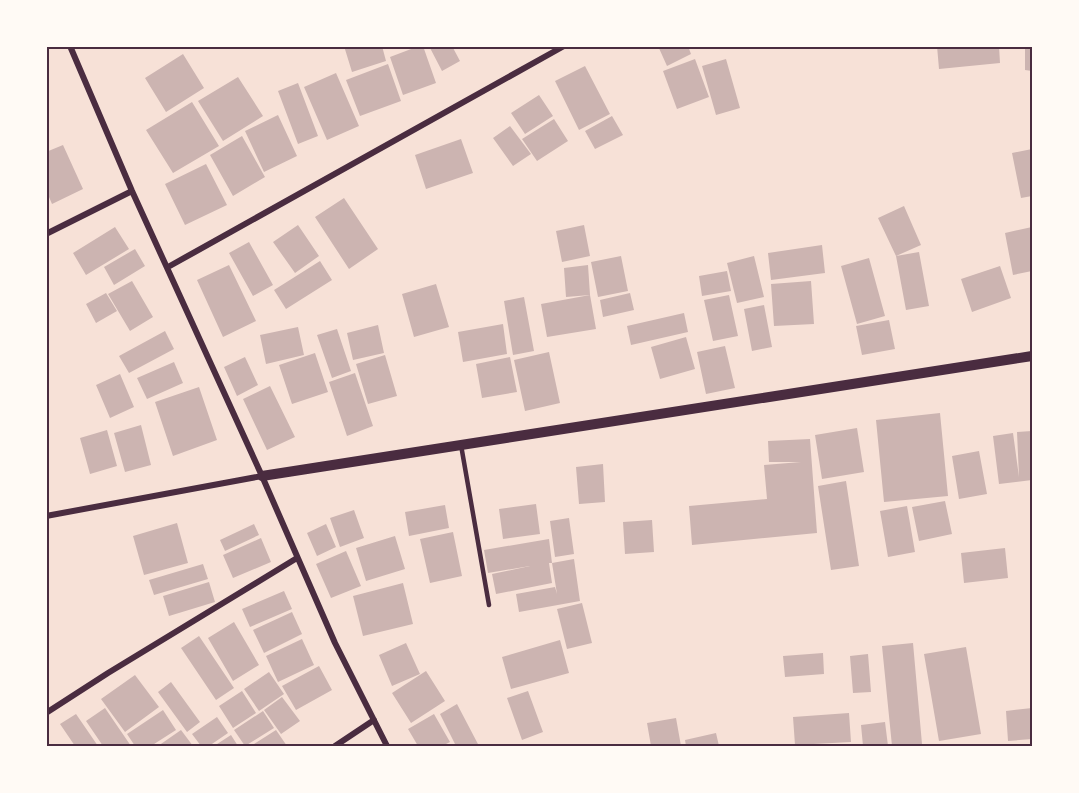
<svg xmlns="http://www.w3.org/2000/svg" width="1079" height="793" viewBox="0 0 1079 793" font-family="'Noto Serif',serif">
<style>
.building{fill:#ccb4b1}
.lines{fill:none;stroke-linecap:round;stroke-linejoin:round}
.service{stroke:#4a2c40;stroke-width:4.5}
.minor{stroke:#4a2c40;stroke-width:6}
.tertiary{stroke:#4a2c40;stroke-width:10}
.neatline{fill:none;stroke:#4a2c40;stroke-width:2}
</style>
<rect width="100%" height="100%" fill="#f7e1d7"/>
<path class="building" d="M344,46h38l4,15 -34,11z
M419,46h4l13,37 -33,12 -13,-38z
M429,46h23l8,15 -18,10z
M658,46h30l3,8 -24,12z
M937,46h62l1,17 -61,6z
M1025,46h7v25l-7,-1z
M183,54l21,34 -38,24 -21,-34z
M695,59l14,38 -32,12 -14,-38z
M726,59l14,49 -24,7 -14,-49z
M388,64l13,37 -41,15 -14,-36z
M585,66l25,48 -31,16 -24,-49z
M336,73l23,53 -32,14 -23,-53z
M238,77l25,39 -40,25 -25,-40z
M298,83l20,53 -20,8 -20,-53z
M539,95l14,21 -28,18 -14,-21z
M192,102l27,44 -46,27 -27,-43z
M278,115l19,41 -33,16 -19,-41z
M612,116l11,19 -28,14 -10,-18z
M554,119l14,22 -31,20 -15,-22z
M510,126l21,28 -18,12 -20,-28z
M242,136l23,41 -32,19 -23,-41z
M461,139l12,34 -47,16 -11,-34z
M63,145l20,44 -31,15 -6,-14v-38z
M1032,149v47l-11,2 -9,-45z
M206,164l21,41 -42,20 -20,-41z
M344,198l34,51 -29,20 -34,-52z
M904,206l17,39 -25,11 23,-4 10,54 -23,4 -10,-54 -18,-38z
M298,225l21,31 -24,17 -22,-31z
M584,225l6,31 -28,6 -6,-31z
M115,227l14,22 -43,26 -13,-22z
M1032,227v44l-19,4 -8,-42z
M249,242l24,43 -20,11 -24,-43z
M822,245l3,28 -54,7 -3,-27z
M135,249l10,17 -31,19 -10,-18z
M621,256l7,35 -30,6 -7,-35z
M754,256l10,41 -27,6 -10,-40z
M869,258l16,58 -28,8 -16,-58z
M320,261l12,19 -46,29 -12,-19z
M229,265l27,56 -33,16 -26,-57z
M588,265l2,30 -24,2 -2,-29z
M1000,266l11,32 -39,14 -11,-33z
M727,271l4,20 -29,5 -3,-20z
M132,281l21,36 -23,14 -22,-37z
M811,281l3,43 -40,2 -3,-42z
M436,284l13,43 -35,10 -12,-43z
M106,293l11,18 -21,12 -10,-19z
M630,293l4,17 -31,7 -3,-17z
M590,295l6,34 -49,8 -6,-33z
M729,295l9,41 -25,5 -9,-41z
M524,297l10,54 -21,4 -9,-54z
M764,305l8,42 -20,4 -8,-42z
M684,313l4,19 -57,13 -4,-19z
M889,320l6,29 -33,6 -6,-29z
M503,324l4,30 -44,8 -5,-30z
M378,325l6,28 -31,7 -6,-27z
M298,327l6,28 -38,9 -6,-29z
M337,329l14,42 -19,7 -15,-43z
M165,331l9,18 -45,24 -10,-17z
M686,337l9,32 -35,10 -9,-32z
M725,346l10,42 -29,6 -9,-42z
M549,352l11,51 -35,8 -11,-51z
M315,353l13,39 -36,12 -13,-39z
M385,355l12,41 -29,8 -12,-40z
M245,357l13,28 -21,11 -13,-29z
M510,357l7,35 -35,6 -6,-34z
M174,362l9,21 -36,16 -10,-21z
M355,373l18,53 -26,10 -18,-54z
M120,374l14,33 -24,11 -14,-33z
M270,386l25,51 -28,13 -24,-51z
M199,387l18,53 -44,16 -18,-54z
M940,413l8,83 -64,6 -8,-82z
M141,425l10,40 -26,7 -11,-39z
M857,428l7,44 -42,7 -7,-44z
M107,430l10,36 -27,8 -10,-36z
M1032,431v49l-33,4 -6,-48 20,-3 6,44 -2,-45z
M810,439l7,94 -125,12 -3,-39 78,-7 -3,-34 37,-3h-32l-1,-21z
M979,451l8,43 -28,5 -7,-43z
M603,464l2,38 -26,2 -3,-37z
M846,481l13,85 -28,4 -13,-84z
M945,501l7,33 -33,7 -7,-34z
M536,504l4,30 -37,5 -4,-30z
M445,505l4,23 -40,8 -4,-24z
M907,506l8,46 -27,5 -8,-46z
M354,510l10,28 -24,9 -10,-29z
M569,518l5,36 -19,3 -5,-36z
M652,520l2,32 -29,2 -2,-32z
M177,523l11,40 -44,12 -11,-39z
M254,524l5,11 -34,16 -5,-11z
M326,524l10,23 -19,9 -10,-23z
M453,532l9,44 -32,7 -10,-44z
M395,536l10,33 -39,12 -10,-33z
M261,538l10,24 -38,16 -10,-23z
M549,539l3,24h-3l3,20 -56,11 -4,-20 38,-8 -42,7 -4,-23z
M1005,548l3,30 -44,5 -3,-30z
M346,551l15,35 -30,12 -15,-34z
M574,559l6,42 -61,11 -3,-18 39,-7 2,7 -5,-31z
M203,564l5,15 -54,16 -5,-15z
M209,582l6,20 -46,14 -6,-20z
M403,583l10,41 -50,12 -10,-40z
M284,591l8,18 -42,18 -8,-18z
M582,603l10,40 -25,6 -10,-40z
M292,612l10,22 -38,19 -11,-23z
M234,622l25,43 -26,16 -25,-43z
M199,636l35,52 -18,12 -35,-52z
M302,639l12,26 -36,17 -12,-26z
M560,640l9,33 -58,16 -9,-32z
M406,643l14,31 -28,12 -13,-31z
M913,643l9,101 -30,2 -10,-100z
M966,647l15,87 -42,7 -15,-87z
M823,653l1,21 -39,3 -2,-21z
M868,654l3,38 -18,1 -3,-37z
M319,666l13,24 -36,20 -14,-24z
M426,671l19,30 -34,22 -19,-30z
M269,672l15,22 -25,17 -15,-22z
M135,675l24,32 -34,25 -24,-33z
M171,682l29,40 -13,10 -29,-40z
M242,691l14,22 -23,15 -14,-22z
M528,691l15,41 -21,8 -15,-42z
M282,697l18,24 -19,13 -17,-24z
M457,704l22,42h-23l-16,-32z
M105,708l26,38h-28l-17,-25z
M1032,708v31l-24,2 -2,-30z
M163,710l13,20 -25,16h-16l-8,-12z
M263,711l11,17 -29,18 -11,-16z
M849,713l2,29 -56,3 -2,-28z
M76,714l22,32h-23l-15,-22z
M434,714l16,28 -8,4h-24l-10,-17z
M217,717l11,16 -19,13h-8l-9,-12z
M676,718l5,28h-30l-4,-23z
M885,722l3,24h-25l-2,-21z
M181,730l12,16h-35z
M276,730l11,16h-36z
M716,733l3,13h-33l-1,-6z
M231,735l7,11h-24z"/>
<g class="lines">
<path class="service" d="M461,445l28,160"/>
<path class="minor" d="M70,46l62,145 130,285 73,167 52,103
M46,234l86,-43
M168,267l396,-221
M46,516l216,-40
M46,713l62,-40 189,-115
M335,746l39,-26"/>
<path class="tertiary" d="M262,476l770,-120"/>
</g>
<rect width="1079" height="793" fill="none" stroke="#fffaf5" stroke-width="96"/>
<rect x="48" y="48" width="983" height="697" class="neatline"/>
</svg>
